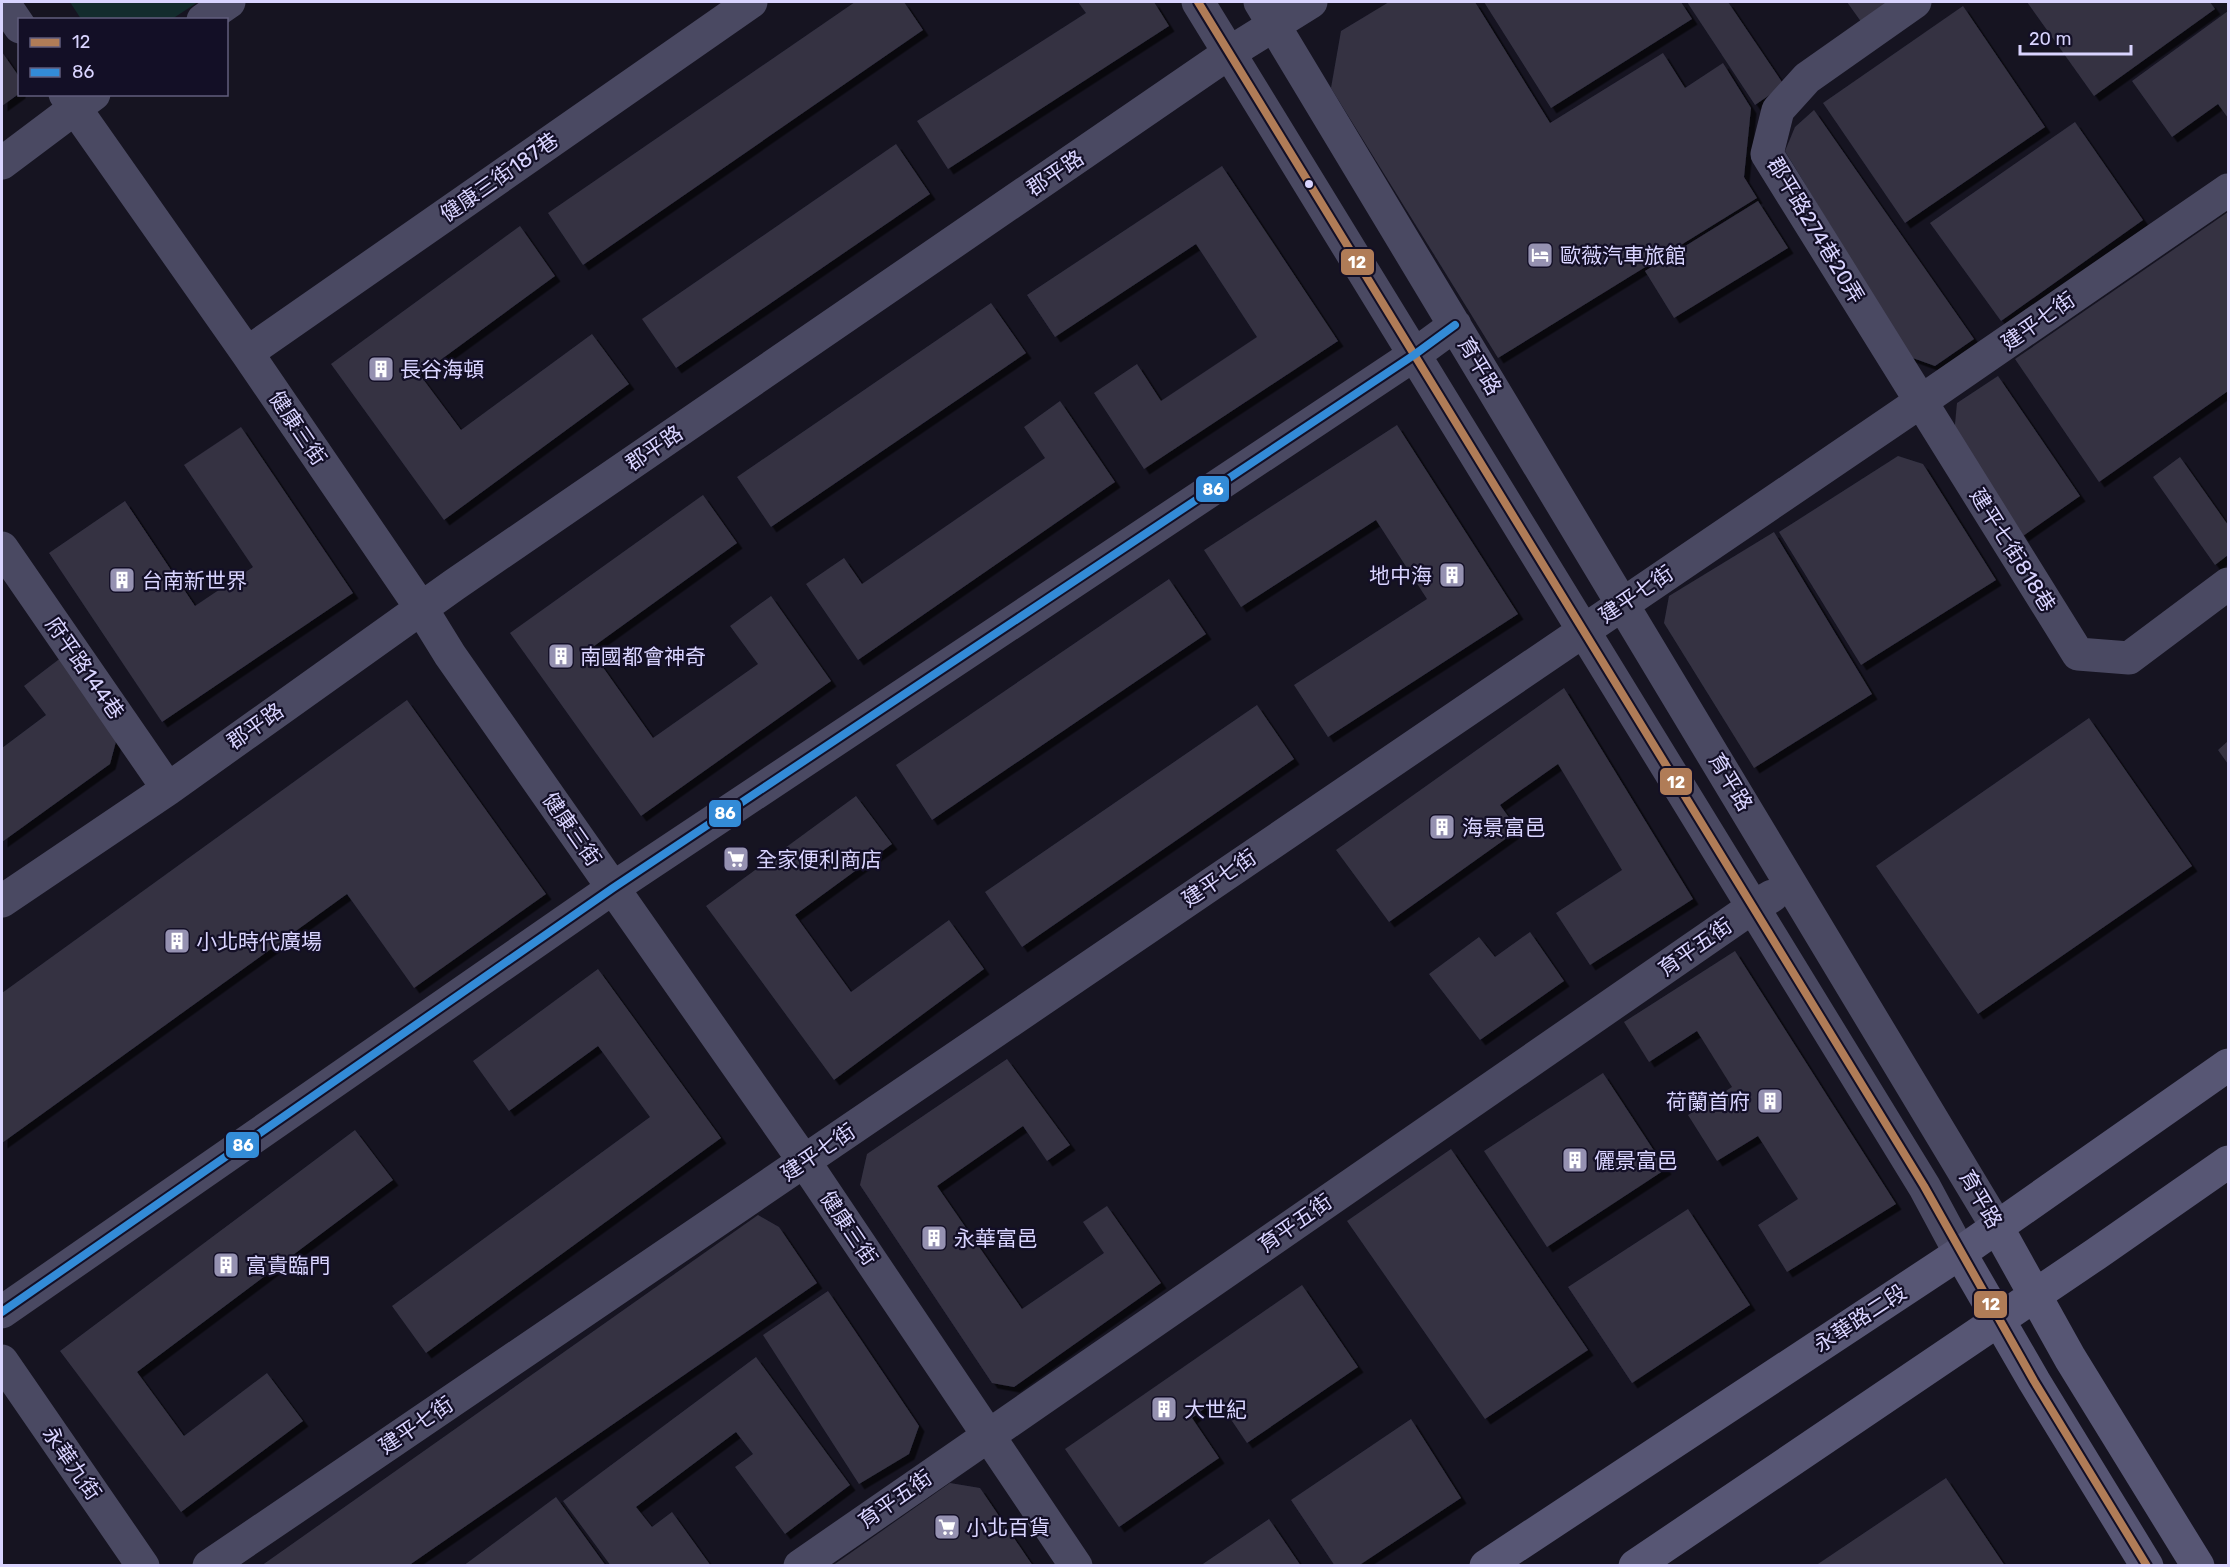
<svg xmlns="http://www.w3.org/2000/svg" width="2230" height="1567" viewBox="0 0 2230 1567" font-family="Rubik,'Noto Sans TC',sans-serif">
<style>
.green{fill:#132c2d}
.building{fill:#343243;filter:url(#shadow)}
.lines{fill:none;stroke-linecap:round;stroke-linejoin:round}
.street{stroke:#4a4962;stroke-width:33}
.secondary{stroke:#575674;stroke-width:33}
.bus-1-casing{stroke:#130f26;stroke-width:12}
.bus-2-casing{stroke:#130f26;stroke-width:12}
.bus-1{stroke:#b07c57;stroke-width:8}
.bus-2{stroke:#338bd7;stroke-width:8}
.bus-dot{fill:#d9d4ff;stroke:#130f26;stroke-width:2}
.labels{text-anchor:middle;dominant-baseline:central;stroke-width:4.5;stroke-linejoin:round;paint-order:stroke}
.street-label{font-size:21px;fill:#d9d4ff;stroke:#130f26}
.poi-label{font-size:21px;fill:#d9d4ff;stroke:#130f26;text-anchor:start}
.line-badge{stroke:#130f26;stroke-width:2}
.badge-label{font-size:16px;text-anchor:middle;font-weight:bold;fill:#fff}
</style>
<defs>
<filter id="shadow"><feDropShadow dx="5.5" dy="5.5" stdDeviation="0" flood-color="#0009"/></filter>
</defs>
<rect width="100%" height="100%" fill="#161421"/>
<path class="green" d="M70,2h128l-26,17h-91z"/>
<path class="building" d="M855,2h49l19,28 -340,235 -35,-52z
M1078,2h76l15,24 -221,143 -31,-48 169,-108z
M1389,2h86l75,121 113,-70 22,35 38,-25 28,45 -7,69 13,21 -259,160 -167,-270 10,-57z
M1484,2h197l11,17 -141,89z
M1687,2h41l56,83 -29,20z
M1847,2h45l-30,21z
M2027,2h183l5,7 -121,87z
M1963,6l82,121 -140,96 -82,-120z
M2228,11v107l-10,-14 -46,33 -40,-56z
M2,52l18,26v15l-18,13z
M1814,110l160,229 -39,27 -25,-9 -125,-206 10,-24z
M2075,122l68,98 -142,101 -71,-98z
M896,144l34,50 -254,174 -34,-49z
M1222,166l116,175 -194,128 -50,-76 43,-29 24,37 96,-64 -61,-93 -141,93 -28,-42z
M1758,201l30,47 -114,70 -29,-47z
M2228,212v179l-129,91 -84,-123z
M520,226l35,50 -135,99 41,55 131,-96 37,50 -185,136 -113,-156z
M991,303l35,50 -255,174 -34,-50z
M1998,376l82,120 -57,40 -69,-101 3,-32z
M1060,401l55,81 -257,178 -52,-76 38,-26 18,26 183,-126 -21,-31z
M1397,425l121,189 -190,123 -34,-52 133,-86 -51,-79 -135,87 -37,-57z
M241,427l112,166 -191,129 -113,-169 76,-52 70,105 58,-39 -69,-102z
M1898,456l25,8 73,116 -135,85 -82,-133z
M2180,457l48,68v30l-13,10 -62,-88z
M703,495l34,48 -147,106 63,89 105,-74 -28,-38 41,-30 60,85 -190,135 -131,-183z
M1774,532l98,162 -118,74 -90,-145 5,-27z
M1169,579l37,55 -274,186 -36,-55z
M62,657l56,77 -8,30 -108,78v-94l44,-33 -22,-29z
M1564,688l129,211 -103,66 -34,-52 66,-43 -64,-106 -58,41 18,25 -129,92 -53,-72z
M407,700l139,194 -132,94 -67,-94 -345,249v-150z
M1257,705l37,54 -272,188 -37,-55z
M2089,718l103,148 -214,148 -102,-148z
M2228,741v23l-10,-14z
M856,796l36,48 -97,71 56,77 98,-72 35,49 -150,111 -128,-174z
M1530,932l34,49 -84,59 -51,-66 50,-37 16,20z
M1735,951l161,253 -109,68 -29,-47 40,-26 -40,-63 -41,25 -29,-46 44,-28 -35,-56 -48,31 -25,-40z
M598,969l123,169 -295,215 -34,-47 258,-189 -52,-71 -89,65 -36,-50z
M1007,1059l63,86 -23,16 -24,-35 -86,60 85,123 82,-56 -21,-31 24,-16 54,77 -147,104 -22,-4 -132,-198 7,-31z
M1603,1073l63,96 -119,78 -63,-96z
M355,1130l38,50 -256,192 47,64 83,-63 36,48 -122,91 -121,-161z
M1451,1149l137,201 -103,69 -138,-198z
M1688,1209l62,96 -118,78 -64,-96z
M758,1215l21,12 38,56 -409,283h-147z
M1302,1285l56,82 -111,76 -30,-44 -25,19 27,40 -100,69 -54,-78z
M828,1291l91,135 -10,28 -50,30 -96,-149z
M756,1357l94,128 -65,49 -50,-67 18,-13 -17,-22 -100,75 16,20 20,-15 39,54h-100l-48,-65z
M1411,1419l50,79 -103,68h-23l-44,-66z
M1946,1478l59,88h-190z
M950,1483l30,5 53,78h-201z
M556,1497l50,69h-143z
M1269,1519l32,47h-101z"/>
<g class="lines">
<path class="street" d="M3,2l17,25
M1198,2l726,1184 36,67
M1260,2l737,1225
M1915,2l-108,76 -29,32 -11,44 311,500 51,4 99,-74
M203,20l26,-18
M65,94l182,259 174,255 29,47 354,506 272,405
M2,163l92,-69
M247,353l504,-351
M2,548l166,241
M2,901l166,-112 286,-204 775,-532 82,-51
M2,1312l611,-424 801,-533 41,-30
M2,1361l141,205
M209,1566l1711,-1164 308,-212
M800,1566l953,-659 19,-11"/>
<path class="secondary" d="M1997,1227l73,131 128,208
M1960,1253l74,128 113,185
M1486,1566l474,-313 268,-188
M1635,1566l461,-312 132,-92"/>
<defs>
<path id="bus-1" d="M1198,2l726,1184 110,195 113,185"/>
<path id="bus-2" d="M2,1312l611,-424 801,-533 41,-30"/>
</defs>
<use href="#bus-1" class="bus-1-casing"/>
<use href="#bus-2" class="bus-2-casing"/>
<use href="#bus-1" class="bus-1"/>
<use href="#bus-2" class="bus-2"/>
</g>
<defs>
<symbol id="hotel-square" viewBox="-11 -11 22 22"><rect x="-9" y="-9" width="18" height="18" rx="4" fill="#9591b1" stroke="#130f26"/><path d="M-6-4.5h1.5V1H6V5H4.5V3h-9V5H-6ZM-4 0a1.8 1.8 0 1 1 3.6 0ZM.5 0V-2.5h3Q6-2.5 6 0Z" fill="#fff"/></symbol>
<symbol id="building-square" viewBox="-11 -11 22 22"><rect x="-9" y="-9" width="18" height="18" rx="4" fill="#9591b1" stroke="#130f26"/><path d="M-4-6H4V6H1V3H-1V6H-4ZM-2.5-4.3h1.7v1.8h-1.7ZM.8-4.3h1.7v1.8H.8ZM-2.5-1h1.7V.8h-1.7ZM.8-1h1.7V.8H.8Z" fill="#fff"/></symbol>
<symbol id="supermarket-square" viewBox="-11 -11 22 22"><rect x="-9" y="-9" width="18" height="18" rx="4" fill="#9591b1" stroke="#130f26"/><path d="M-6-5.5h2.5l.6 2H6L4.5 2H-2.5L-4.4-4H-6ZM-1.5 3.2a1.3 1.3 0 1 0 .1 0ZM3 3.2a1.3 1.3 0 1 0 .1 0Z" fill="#fff"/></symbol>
</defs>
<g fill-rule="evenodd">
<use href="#hotel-square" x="1525" y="240" width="30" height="30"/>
<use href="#building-square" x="366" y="354" width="30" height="30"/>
<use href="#building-square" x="1437" y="560" width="30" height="30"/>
<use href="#building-square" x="107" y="565" width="30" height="30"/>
<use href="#building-square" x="546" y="641" width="30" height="30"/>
<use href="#building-square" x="1427" y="812" width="30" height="30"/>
<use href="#supermarket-square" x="721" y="844" width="30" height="30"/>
<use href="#building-square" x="162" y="926" width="30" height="30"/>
<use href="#building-square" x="1755" y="1086" width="30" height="30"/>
<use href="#building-square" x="1560" y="1145" width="30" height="30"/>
<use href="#building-square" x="919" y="1223" width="30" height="30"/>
<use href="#building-square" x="211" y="1250" width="30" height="30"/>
<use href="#building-square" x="1149" y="1394" width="30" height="30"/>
<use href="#supermarket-square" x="932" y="1512" width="30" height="30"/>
</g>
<circle class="bus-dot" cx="1309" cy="184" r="5"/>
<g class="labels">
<g class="street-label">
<text transform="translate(1055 173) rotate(-34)">郡平路</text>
<text transform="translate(499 177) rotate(-35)">健康三街187巷</text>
<text transform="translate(1816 230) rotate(59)">郡平路274巷20弄</text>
<text transform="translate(2038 321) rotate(-35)">建平七街</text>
<text transform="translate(1480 366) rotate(59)">育平路</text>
<text transform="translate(298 428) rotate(56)">健康三街</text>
<text transform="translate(654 448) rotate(-34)">郡平路</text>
<text transform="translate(2013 550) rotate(58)">建平七街818巷</text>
<text transform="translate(1636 594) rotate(-34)">建平七街</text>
<text transform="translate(85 668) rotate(55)">府平路144巷</text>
<text transform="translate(255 726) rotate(-35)">郡平路</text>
<text transform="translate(1731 782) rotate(59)">育平路</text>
<text transform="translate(572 829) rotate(55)">健康三街</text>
<text transform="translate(1219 878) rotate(-34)">建平七街</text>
<text transform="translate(1695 947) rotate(-35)">育平五街</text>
<text transform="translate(818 1152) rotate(-34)">建平七街</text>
<text transform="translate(1981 1199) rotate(60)">育平路</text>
<text transform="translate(1295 1223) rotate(-35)">育平五街</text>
<text transform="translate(849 1228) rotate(56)">健康三街</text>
<text transform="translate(1860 1318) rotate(-33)">永華路二段</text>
<text transform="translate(416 1425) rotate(-34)">建平七街</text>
<text transform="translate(72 1463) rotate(55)">永華九街</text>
<text transform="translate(895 1499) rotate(-35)">育平五街</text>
</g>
<g class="poi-label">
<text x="1560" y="255">歐薇汽車旅館</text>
<text x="400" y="369">長谷海頓</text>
<text x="1432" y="575" text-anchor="end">地中海</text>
<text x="142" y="580">台南新世界</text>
<text x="580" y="656">南國都會神奇</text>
<text x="1462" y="827">海景富邑</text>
<text x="756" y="859">全家便利商店</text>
<text x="196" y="941">小北時代廣場</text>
<text x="1750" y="1101" text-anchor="end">荷蘭首府</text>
<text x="1594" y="1160">儷景富邑</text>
<text x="954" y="1238">永華富邑</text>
<text x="246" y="1265">富貴臨門</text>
<text x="1184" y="1409">大世紀</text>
<text x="966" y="1527">小北百貨</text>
</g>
</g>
<g class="line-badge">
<rect x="1340" y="248" width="35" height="28" rx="6" fill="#b07c57"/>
<rect x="1195" y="475" width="35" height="28" rx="6" fill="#338bd7"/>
<rect x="1659" y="767" width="34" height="29" rx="6" fill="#b07c57"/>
<rect x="708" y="799" width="34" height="29" rx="6" fill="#338bd7"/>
<rect x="225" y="1131" width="35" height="28" rx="6" fill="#338bd7"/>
<rect x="1973" y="1290" width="35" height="29" rx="6" fill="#b07c57"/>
</g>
<g class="badge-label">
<text x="1357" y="268">12</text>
<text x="1213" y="495">86</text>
<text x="1676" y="788">12</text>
<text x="725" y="819">86</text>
<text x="243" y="1151">86</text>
<text x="1991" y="1310">12</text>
</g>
<rect width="2230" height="1567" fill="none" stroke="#d9d4ff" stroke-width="6"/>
<rect x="18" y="18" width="210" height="78" fill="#130f26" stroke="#625e7d" stroke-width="1.5"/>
<rect x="30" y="38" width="30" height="9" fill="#b07c57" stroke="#625e7d" stroke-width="1.5"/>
<text x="72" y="48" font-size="18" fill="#d9d4ff">12</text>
<rect x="30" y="68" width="30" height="9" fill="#338bd7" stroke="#625e7d" stroke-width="1.5"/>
<text x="72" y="78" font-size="18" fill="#d9d4ff">86</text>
<path d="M2020 45v9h111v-9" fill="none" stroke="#d9d4ff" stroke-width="3"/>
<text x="2029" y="45" font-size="18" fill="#d9d4ff" stroke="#130f26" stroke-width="4.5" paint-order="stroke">20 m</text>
</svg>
